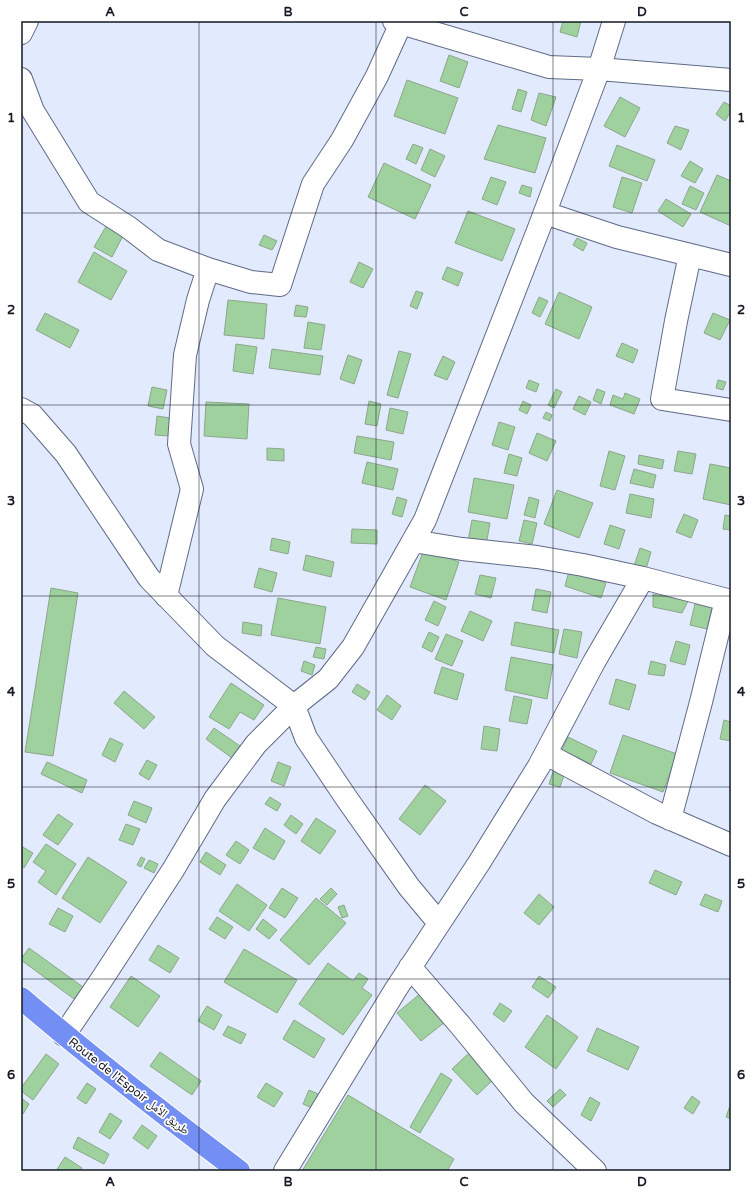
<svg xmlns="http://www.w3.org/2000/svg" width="752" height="1192" viewBox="0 0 752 1192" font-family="'Varela Round','Noto Naskh Arabic',sans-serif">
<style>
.building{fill:#9fd19e;stroke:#8ca68b}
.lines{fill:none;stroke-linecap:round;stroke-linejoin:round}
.street-casing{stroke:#606a88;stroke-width:24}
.highway-casing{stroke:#fff;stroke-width:24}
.street{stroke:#fff;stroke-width:22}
.highway{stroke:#738ff3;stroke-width:22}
.grid{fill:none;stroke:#151925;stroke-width:1;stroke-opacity:0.55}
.labels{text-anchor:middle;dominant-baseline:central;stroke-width:3.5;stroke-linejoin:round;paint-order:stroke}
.street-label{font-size:12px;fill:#151925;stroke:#fff}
.neatline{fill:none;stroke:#151925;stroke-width:1.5}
.grid-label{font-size:13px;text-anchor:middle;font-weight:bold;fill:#151925}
</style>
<rect width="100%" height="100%" fill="#e2eafe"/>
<path class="building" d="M563,21h18l-4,16 -17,-5z
M449,55l19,7 -9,26 -19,-7z
M407,80l51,18 -13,36 -51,-18z
M518,89l9,3 -6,20 -9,-3z
M539,93l17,4 -10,29 -15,-6z
M620,97l20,11 -15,29 -21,-11z
M724,102l7,4v5l-6,10 -9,-7z
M498,125l48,13 -11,35 -51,-14z
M675,126l14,4 -8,20 -14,-7z
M413,144l10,4 -7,16 -10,-5z
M617,145l38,15 -8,21 -38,-15z
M430,149l15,7 -10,21 -14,-7z
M690,161l13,8 -8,14 -14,-7z
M384,163l47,22 -16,34 -47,-22z
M717,175l14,6v45l-31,-14z
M491,177l15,5 -9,23 -15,-6z
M622,177l20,6 -10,30 -19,-6z
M522,185l10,3 -2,9 -11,-4z
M690,186l14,7 -8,17 -14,-6z
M666,199l25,15 -8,13 -25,-16z
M468,211l47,18 -13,32 -47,-18z
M108,223l17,9 -13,25 -18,-10z
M264,235l13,6 -5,9 -13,-5z
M577,238l10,5 -4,8 -10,-6z
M94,252l33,19 -16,29 -33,-18z
M359,262l14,7 -10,19 -13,-6z
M447,267l16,6 -5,13 -16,-7z
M416,291l7,2 -6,16 -7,-3z
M559,292l33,15 -13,32 -34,-15z
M539,297l9,4 -8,16 -8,-4z
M228,300l39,4 -3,35 -40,-4z
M296,305l12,2 -2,10 -12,-1z
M45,313l34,17 -9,18 -34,-18z
M713,313l17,7 -10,20 -16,-7z
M308,322l17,3 -4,25 -17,-2z
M622,343l16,7 -5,13 -17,-7z
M236,344l21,3 -4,27 -20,-3z
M272,349l51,7 -3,19 -51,-7z
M399,351l12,3 -13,44 -11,-3z
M348,355l14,5 -8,24 -14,-5z
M443,356l12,6 -8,18 -13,-5z
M529,380l10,4 -3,8 -10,-4z
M718,380l8,2 -3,8 -7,-2z
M152,387l15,3 -4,19 -15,-3z
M556,389l6,3 -8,16 -6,-3z
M597,389l8,3 -4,12 -8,-4z
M625,393l15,6 -6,15 -24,-9 3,-10 10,4z
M579,396l12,6 -6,13 -12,-6z
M369,401l12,3 -4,22 -12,-2z
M523,401l8,4 -4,9 -8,-4z
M206,402l43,2 -2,35 -43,-3z
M390,408l18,4 -5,22 -17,-4z
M546,412l6,3 -2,6 -7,-3z
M157,416l13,2 -1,18 -14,-1z
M499,422l16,5 -7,23 -16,-5z
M537,433l19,8 -9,20 -18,-8z
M357,436l37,6 -3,18 -37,-7z
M267,448l17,1v12l-17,-1z
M609,451l16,5 -10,34 -15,-4z
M678,451l18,3 -4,20 -18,-3z
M509,454l13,4 -5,18 -13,-3z
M639,455l25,5 -2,9 -24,-5z
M367,462l31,7 -5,21 -31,-7z
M710,464l21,4v37l-28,-6z
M634,469l22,6 -3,13 -23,-5z
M474,478l40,7 -7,34 -39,-7z
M557,490l36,13 -14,35 -35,-14z
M630,494l24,5 -3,19 -25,-5z
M397,497l10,3 -5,17 -10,-3z
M529,497l10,3 -4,18 -11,-3z
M684,514l14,6 -7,18 -15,-6z
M725,515l6,1v14l-8,-1z
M472,520l18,3 -4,22 -18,-4z
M524,520l13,3 -5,21 -13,-3z
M610,525l15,5 -6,19 -15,-5z
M352,529l25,1v14l-26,-1z
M272,538l18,4 -2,12 -18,-4z
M640,548l11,4 -5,17 -12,-3z
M424,549l35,13 -13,38 -36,-13z
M306,555l28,7 -3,15 -28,-7z
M259,568l18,5 -5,19 -18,-5z
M569,571l37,12 -5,15 -36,-12z
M480,575l16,3 -5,20 -16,-4z
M51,588l27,5 -25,163 -28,-4z
M536,589l15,3 -4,21 -15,-3z
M653,594l35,7 -6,12 -29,-6z
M278,598l48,9 -6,37 -49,-9z
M434,601l12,6 -8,19 -13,-6z
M695,604l17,4 -5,21 -17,-4z
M470,611l22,10 -9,20 -22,-10z
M243,622l19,3 -1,11 -19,-3z
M515,622l44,8 -5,23 -43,-8z
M564,629l18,3 -5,26 -18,-4z
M429,632l10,5 -7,15 -10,-5z
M446,634l17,7 -11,25 -17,-7z
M676,641l14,4 -5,20 -15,-4z
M316,647l10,2 -2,10 -11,-2z
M511,657l42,8 -6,34 -42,-9z
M304,661l11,4 -3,10 -11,-4z
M651,661l15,4 -2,11 -16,-2z
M442,667l22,7 -7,26 -23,-7z
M616,679l20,6 -7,25 -20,-6z
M231,683l33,22 -10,15 -14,-8 -11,17 -20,-12z
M357,684l13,8 -5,8 -13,-8z
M124,691l31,26 -11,12 -30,-26z
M387,695l14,11 -9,14 -15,-10z
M514,696l18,4 -5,24 -18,-3z
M724,720l7,2v19l-11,-2z
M484,726l16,3 -3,22 -16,-2z
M214,728l26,18 -8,12 -26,-19z
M623,735l54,19 -14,38 -53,-19z
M568,737l29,14 -6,13 -29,-14z
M110,738l13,6 -8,18 -13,-7z
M147,760l10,5 -8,15 -10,-6z
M47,762l40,18 -5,13 -41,-19z
M278,762l13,5 -7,19 -13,-5z
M555,766l11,3 -6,18 -11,-3z
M425,785l21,16 -26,34 -21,-16z
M270,797l11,7 -4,7 -12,-7z
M134,801l18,7 -6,15 -18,-8z
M58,814l15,10 -15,21 -15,-10z
M291,815l12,9 -7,10 -12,-9z
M316,818l20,13 -16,23 -19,-13z
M126,824l14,5 -7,16 -14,-5z
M265,828l20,13 -11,19 -21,-12z
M236,841l13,9 -9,14 -14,-9z
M46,844l30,20 -20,31 -18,-13 8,-11 -13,-9z
M21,846l12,7 -9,15 -3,-2z
M206,852l20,13 -6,10 -20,-13z
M88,857l39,25 -27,41 -38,-25z
M141,857l4,2 -4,8 -4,-2z
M149,860l9,4 -4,9 -10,-5z
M655,870l27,12 -6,13 -27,-12z
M237,884l30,21 -18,26 -30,-20z
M282,888l16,10 -13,20 -16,-10z
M331,888l6,6 -10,11 -7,-6z
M539,894l15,13 -15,18 -15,-12z
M705,894l17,7 -4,11 -18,-7z
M316,898l30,25 -37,42 -29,-25z
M344,905l4,11 -6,2 -4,-11z
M58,908l15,8 -8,16 -16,-8z
M217,917l16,10 -8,12 -16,-10z
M263,919l14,11 -8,9 -13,-10z
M158,945l21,13 -9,15 -21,-13z
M29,948l54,39 -9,12 -53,-39v-1z
M244,949l53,31 -20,33 -53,-31z
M328,963l25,18 6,-8 9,6 -6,9 10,7 -29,40 -44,-31z
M131,976l29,20 -22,31 -28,-20z
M539,976l17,11 -8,11 -16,-11z
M421,993l24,29 -24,19 -24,-28z
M500,1003l12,8 -8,11 -11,-8z
M207,1006l15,9 -8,15 -16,-9z
M547,1015l31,22 -22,32 -31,-22z
M294,1020l31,19 -11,19 -31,-19z
M228,1026l18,8 -5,10 -18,-9z
M597,1028l42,19 -11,23 -41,-19z
M160,1052l41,29 -9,14 -42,-29z
M470,1052l25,26 -18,17 -25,-26z
M46,1054l13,10 -26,36 -12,-9v-3z
M441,1073l11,7 -32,53 -10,-6z
M87,1083l9,6 -10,15 -9,-6z
M266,1083l17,10 -9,14 -17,-10z
M560,1089l6,6 -13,12 -6,-6z
M309,1090l9,4 -6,14 -9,-4z
M348,1095l106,64 -7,12h-145z
M692,1096l8,6 -7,12 -9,-6z
M590,1097l10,6 -9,18 -10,-6z
M21,1098l8,6 -6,10 -2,-2z
M731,1103v16l-5,-2z
M110,1113l12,8 -12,18 -11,-7z
M142,1125l15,11 -9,13 -15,-11z
M78,1137l31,17 -5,10 -31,-16z
M65,1157l17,11 -2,3h-24z"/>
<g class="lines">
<defs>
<path id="street" d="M394,21l155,46 50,2 132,11
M21,33l6,-12
M21,79l12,32 56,91 39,25 30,23 50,19 43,13 29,3 33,-101 29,-44 35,-64 25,-55
M545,213l72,24 114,28
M690,255l-14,66 -14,78 69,11
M21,409l11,6 34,39 83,124 66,68 79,60 12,32 41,61 62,88 30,36
M413,541l49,8 75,8 46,8 60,13 88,23
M166,596l26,-107 -13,-45 6,-89 13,-55 10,-31
M546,754l111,59 74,32
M670,819l31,-117 25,-102
M410,967l51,59 63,77 71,68
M64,1035l38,-56 71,-109 42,-71 41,-55 38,-38 34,-27 25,-32 72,-127 114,-292 60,-159 15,-48
M285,1171l111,-182 83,-126 60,-97 55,-104 49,-84"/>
<path id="highway" d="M21,998c71,61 144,117 218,173"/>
</defs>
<use href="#street" class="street-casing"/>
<use href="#highway" class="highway-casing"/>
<use href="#street" class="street"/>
<use href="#highway" class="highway"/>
</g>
<path class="grid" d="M199,21v1150M376,21v1150M553,21v1150M21,213h710M21,405h710M21,596h710M21,787h710M21,979h710"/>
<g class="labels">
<g class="street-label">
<text transform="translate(129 1086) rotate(38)">Route de l’Espoir طريق الأمل</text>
</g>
</g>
<rect width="752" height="1192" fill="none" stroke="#ffffff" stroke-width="44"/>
<rect x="22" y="22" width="708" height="1148" class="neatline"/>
<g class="grid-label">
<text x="110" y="16">A</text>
<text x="288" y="16">B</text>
<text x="464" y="16">C</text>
<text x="642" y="16">D</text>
<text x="11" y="122">1</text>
<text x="741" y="122">1</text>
<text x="11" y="314">2</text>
<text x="741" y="314">2</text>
<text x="11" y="505">3</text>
<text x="741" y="505">3</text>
<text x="11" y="696">4</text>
<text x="741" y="696">4</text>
<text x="11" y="888">5</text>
<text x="741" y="888">5</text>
<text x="11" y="1079">6</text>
<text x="741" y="1079">6</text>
<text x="110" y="1186">A</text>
<text x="288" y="1186">B</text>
<text x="464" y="1186">C</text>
<text x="642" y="1186">D</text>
</g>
</svg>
